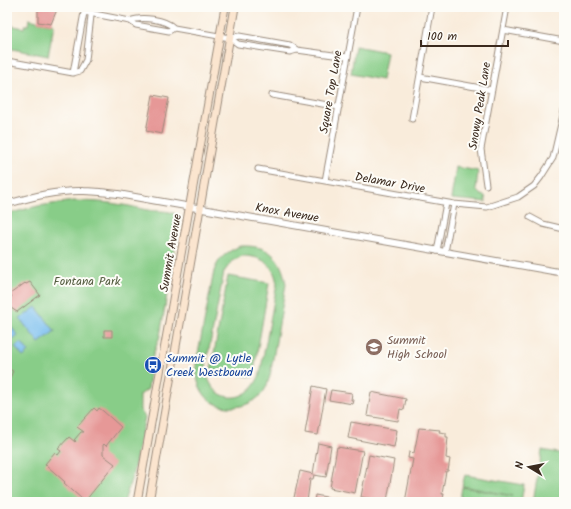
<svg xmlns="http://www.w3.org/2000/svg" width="571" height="509" viewBox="0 0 571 509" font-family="Kalam,sans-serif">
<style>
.green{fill:#88cd88;stroke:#627c53;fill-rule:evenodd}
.water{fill:#77bdef;stroke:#597486}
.building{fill:#e69897}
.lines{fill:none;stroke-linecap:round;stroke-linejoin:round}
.minor-casing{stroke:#9a8b7c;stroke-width:7}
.tertiary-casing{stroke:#9a8b7c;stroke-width:8}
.secondary-casing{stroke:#9a8b7c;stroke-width:9}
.minor{stroke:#fff;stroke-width:5}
.tertiary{stroke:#fff;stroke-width:6}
.secondary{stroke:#fbe5cf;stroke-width:7}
.labels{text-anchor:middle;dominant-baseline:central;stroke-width:4;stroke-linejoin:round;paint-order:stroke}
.street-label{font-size:12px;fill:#3b2a1e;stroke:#fdfcf7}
.park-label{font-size:12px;fill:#525b3e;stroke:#fdfcf7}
.education-label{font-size:12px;fill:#785e54;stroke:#fdfcf7;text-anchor:start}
.transit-label{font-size:12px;fill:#164399;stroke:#fdfcf7;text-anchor:start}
</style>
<rect width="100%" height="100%" fill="#fdfcf7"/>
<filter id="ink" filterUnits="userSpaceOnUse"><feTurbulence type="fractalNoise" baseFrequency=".025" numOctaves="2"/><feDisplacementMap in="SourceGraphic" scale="8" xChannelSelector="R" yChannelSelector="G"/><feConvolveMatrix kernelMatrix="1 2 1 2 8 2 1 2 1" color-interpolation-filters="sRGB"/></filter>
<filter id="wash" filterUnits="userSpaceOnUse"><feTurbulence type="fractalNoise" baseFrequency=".012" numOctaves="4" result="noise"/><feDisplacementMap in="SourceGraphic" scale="16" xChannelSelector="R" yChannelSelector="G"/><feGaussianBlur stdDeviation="0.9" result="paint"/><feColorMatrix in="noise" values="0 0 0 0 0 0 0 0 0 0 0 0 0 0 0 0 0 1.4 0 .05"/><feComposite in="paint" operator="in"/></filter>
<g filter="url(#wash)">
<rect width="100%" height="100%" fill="#f9ecdb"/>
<path class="green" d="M7,19l3,1 -1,5 15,3 1,-3h3l1,-6 25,6 -6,31 -41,-8z
M355,46l32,6 -5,28 -31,-6z
M456,167l22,4 -2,19 5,5 4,1 1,6 -35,-3z
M74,201c16,0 33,1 49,4 9,1 17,4 25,5 10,2 26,-1 32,8l-20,118 -7,19 -5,34 -8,6v15l5,7 -12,56 -9,29h-117v-288l31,-8z
M240,246c28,-1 41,9 46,38l-16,92c-2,5 -3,11 -6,15 -14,20 -49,23 -62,0 -5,-9 -6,-17 -6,-27l18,-93c5,-14 13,-19 26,-25zM242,256c20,0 32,8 35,28l-17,90c-13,35 -53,29 -54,-9l18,-93 8,-11z
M228,276l41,7 -16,94 -42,-7z
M542,450l22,4v48h-31z
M465,475l59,10 -3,17h-44l-17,-3 2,-12 51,9 -51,-10z"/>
<path class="water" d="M36,307l19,24 -16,12 -19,-24z
M10,325l8,11 -8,6 -3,-4v-11z
M21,342l8,10 -6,5 -8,-10z"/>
<g id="blocks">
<path class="building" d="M38,7h20l-7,17 -13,-2z
M153,95l16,3 -7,36 -16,-3z
M30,282l10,13 -23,17 -6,-4 -4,6v-12l5,-6 -2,-2 15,-11 1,1z
M104,330h8v7h-8z
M7,368l6,3 -6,14z
M313,386l13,3 -8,46 -13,-2z
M331,390l21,3 -1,7h3l-1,4 -24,-4z
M371,392l35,7 -2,11 -4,-1 -2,12 -31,-5z
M94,408l3,3 2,-3 4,3 18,16 -15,19 -2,-2 -1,1v10l12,9 -29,36 -3,-2 -1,1 -18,-16 1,-1 -20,-18 10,-12 3,3 3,-4 -3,-2 11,-12 6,5 1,-1 -2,-1 7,-8h3l-7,-5z
M351,422l46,8 -3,17 -46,-9z
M419,428l21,2 -1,2 7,1v4h2l-2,21 4,1 -2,12h-2l-4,23h2l-2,8h-37l8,-43 -5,-1 1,-6 5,1z
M318,443l13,3 -5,31 -12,-2 -1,4h-3l-3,23h-14l7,-31 13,3z
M337,447l26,4 -8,42 -25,-5z
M369,455l25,5 -7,41 -26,-4z
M315,495l33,6v1h-34z"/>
</g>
</g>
<g filter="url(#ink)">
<use href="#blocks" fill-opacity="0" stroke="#9a8b7c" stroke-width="1"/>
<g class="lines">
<defs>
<path id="minor" d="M84,12l46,9 6,4 33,6 5,-3
M130,21c11,-5 35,-2 44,7l56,10 9,-2 51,9 7,5 51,7
M503,30l61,11
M230,38l8,6 52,8 7,-2
M7,61l66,12 7,-2 6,-11 6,-53
M73,73l12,-66
M420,77l72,13
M272,95l67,12
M412,119l20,-112
M258,169l196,35 33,3 31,-10 16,-11 7,-9 12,-19 11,-47
M325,181l32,-174
M486,185l-5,-36 26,-142
M530,217l13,7 21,5
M437,251l9,-48
M445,252l9,-48"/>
<path id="tertiary" d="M7,204c25,-7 50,-14 77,-13 11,0 23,2 34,3l446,79"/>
<path id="secondary" d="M137,502l88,-495
M149,502l86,-495"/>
</defs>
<use href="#minor" class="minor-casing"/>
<use href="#tertiary" class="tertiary-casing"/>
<use href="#secondary" class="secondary-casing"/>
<use href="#minor" class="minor"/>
<use href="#tertiary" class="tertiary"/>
<use href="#secondary" class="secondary"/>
</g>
</g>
<defs>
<symbol id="school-disc" viewBox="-11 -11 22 22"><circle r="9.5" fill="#8d6e63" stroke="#fdfcf7"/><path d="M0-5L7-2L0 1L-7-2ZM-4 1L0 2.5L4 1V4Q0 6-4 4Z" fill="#fff"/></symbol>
<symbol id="bus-disc" viewBox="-11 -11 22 22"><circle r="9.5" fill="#1a4fb4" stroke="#fdfcf7"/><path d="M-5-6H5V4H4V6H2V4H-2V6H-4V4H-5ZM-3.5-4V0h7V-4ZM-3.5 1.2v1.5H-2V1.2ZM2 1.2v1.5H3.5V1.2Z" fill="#fff"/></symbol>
</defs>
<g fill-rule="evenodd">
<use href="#school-disc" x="364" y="337" width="20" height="20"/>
<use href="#bus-disc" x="143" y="355" width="20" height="20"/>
</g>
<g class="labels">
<g class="street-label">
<text transform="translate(331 92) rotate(-80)">Square Top Lane</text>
<text transform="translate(480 106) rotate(-81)">Snowy Peak Lane</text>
<text transform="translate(390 183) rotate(10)">Delamar Drive</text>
<text transform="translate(287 213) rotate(10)">Knox Avenue</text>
<text transform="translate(171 253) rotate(-80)">Summit Avenue</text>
</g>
<g class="park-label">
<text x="87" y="281">Fontana Park</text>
</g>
<g class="education-label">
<text x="387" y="340">Summit<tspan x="387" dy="14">High School</tspan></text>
</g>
<g class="transit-label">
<text x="166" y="358">Summit @ Lytle<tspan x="166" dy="14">Creek Westbound</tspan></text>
</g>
</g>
<rect width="571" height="509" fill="none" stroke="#fdfcf7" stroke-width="24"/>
<g transform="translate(529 467) rotate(280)" stroke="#fdfcf7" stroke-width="3" paint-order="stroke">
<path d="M0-3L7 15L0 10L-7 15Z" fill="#3b2a1e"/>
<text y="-6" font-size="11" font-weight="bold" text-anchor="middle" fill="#3b2a1e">N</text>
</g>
<path d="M421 40v6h87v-6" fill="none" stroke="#3b2a1e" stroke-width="2"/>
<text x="427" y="40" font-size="12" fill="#3b2a1e" stroke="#fdfcf7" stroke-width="3" paint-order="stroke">100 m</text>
</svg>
